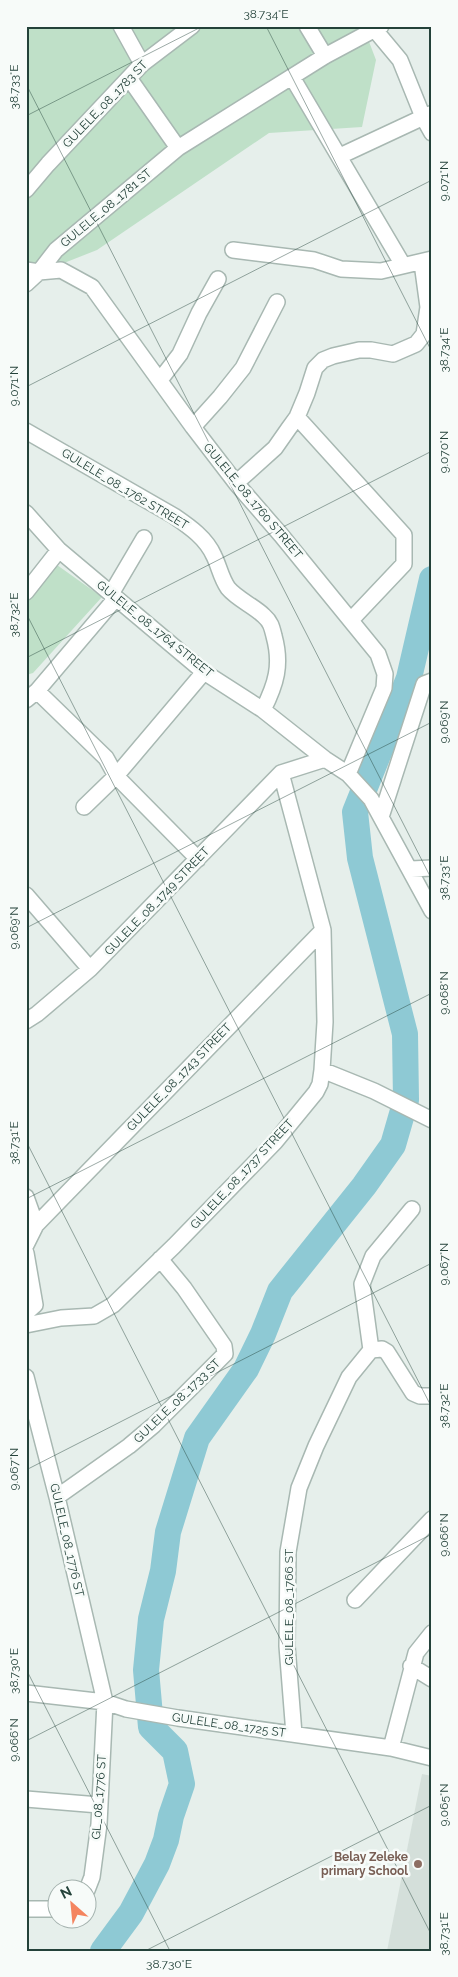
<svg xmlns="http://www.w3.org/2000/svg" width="458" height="1977" viewBox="0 0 458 1977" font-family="Raleway,sans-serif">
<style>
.built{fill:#d4dfda}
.green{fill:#bfe0c8}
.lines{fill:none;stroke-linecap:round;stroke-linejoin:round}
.river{stroke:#8ec9d4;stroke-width:26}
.street-casing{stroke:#a8b8b2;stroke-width:18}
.street{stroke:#fff;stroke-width:15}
.ticks{fill:none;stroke:#24423a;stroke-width:1;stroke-opacity:0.45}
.education-dot{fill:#8d6e63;stroke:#f7fbf9;stroke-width:2}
.labels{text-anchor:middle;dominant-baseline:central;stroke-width:5;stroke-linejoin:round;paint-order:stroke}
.street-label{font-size:12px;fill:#24423a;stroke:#f7fbf9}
.education-label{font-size:12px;font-weight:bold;fill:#785e54;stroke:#f7fbf9;text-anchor:end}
.neatline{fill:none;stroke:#24423a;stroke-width:2}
.ticks-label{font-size:12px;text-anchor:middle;fill:#24423a}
</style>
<rect width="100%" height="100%" fill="#e6efeb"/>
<path class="built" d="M422,1774l10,2v175h-45z"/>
<path class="green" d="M26,26h337l13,34 -14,67 -93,6 -172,117 -71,28z
M57,565l45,32 -69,76 -7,2v-76z"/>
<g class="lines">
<path class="river" d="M103,1951l28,-38 26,-49 9,-24 5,-24 11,-32 -7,-33 -24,-24 -5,-57 5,-51 12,-48 5,-39 29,-94 49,-69 17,-35 17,-43 84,-105 29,-41 13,-45 -1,-66 -45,-176 -5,-46 54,-134 23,-99"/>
<defs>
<path id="street" d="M121,26l21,38
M307,26l18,30
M375,30l25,30 23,57 9,16
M292,77l111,188
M129,78l49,70
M340,156l90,-42
M26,190l22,-26 94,-100 50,-38
M233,250l81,10 27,9 40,2 51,-12
M26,270l13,2 22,-2 31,17 101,140 43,56 45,52 97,119 7,20 -1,14 -36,86
M26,284l13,-12 17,-22 122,-102 147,-92 56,-30
M160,380l20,-26 19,-41 19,-34
M297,417l107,118v29l-53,56
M193,427l27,-30 23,-29 34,-66
M26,431l148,85c16,11 32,22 40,40 5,10 7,22 14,32 9,11 26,18 36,28 7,6 8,12 10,20 8,29 2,48 -11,74
M236,483l39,-35 14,-20 8,-11 10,-24 8,-25 8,-8 10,-4 26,-6h12l22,4 23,-10 8,-10 4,-27 -6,-44
M26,513l33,37 145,122 59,38 62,49 23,15 23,25 61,112
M26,592l33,-42
M111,594l33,-56
M37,691l69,67 10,18 -32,31
M26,700l11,-9 79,-93
M381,817l43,-133 8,-3
M198,859l-82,-83 88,-104
M411,869l21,-1
M26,895l64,74
M26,1021l11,-7 53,-45 191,-196 44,-14
M322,1070l52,21 58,29
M26,1197l10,28
M26,1245l10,-20 287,-295
M26,1253l9,52 -9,8
M26,1325l35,-7 33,-2 19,-11 61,-59 101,-104 41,-50 4,-8 2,-14 3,-48 -2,-92 -42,-157
M371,1350l-9,-66 11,-28 39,-47
M371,1350l11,-1 5,3 26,41 7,3h12
M26,1377l31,120 48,205 -6,122 -7,53 -5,13
M57,1497l72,-51 25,-21 71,-71 -1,-8 -40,-58 -24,-29
M355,1600l77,-81
M411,1666l21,13
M26,1693l79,9 21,7 52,9 213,30 41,10
M294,1734l-7,-88 1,-94 11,-64 17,-42 33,-69 22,-27
M391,1748l25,-95 16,-20
M26,1799l73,6
M26,1909h32"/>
</defs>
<use href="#street" class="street-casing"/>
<use href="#street" class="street"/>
</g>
<path class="ticks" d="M266,26l166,326M26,84l406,796M26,116l177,-90M26,387l406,-207M26,613l406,795M26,658l406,-207M26,928l406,-206M26,1141l406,795M26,1199l406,-206M26,1470l406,-207M26,1669l144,282M26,1741l406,-207M145,1951l287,-146"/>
<circle class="education-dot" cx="418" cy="1864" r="5"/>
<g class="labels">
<g class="street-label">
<text transform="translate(105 104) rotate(-46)">GULELE_08_1783 ST</text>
<text transform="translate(106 208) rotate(-40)">GULELE_08_1781 ST</text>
<text transform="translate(125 489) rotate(31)">GULELE_08_1762 STREET</text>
<text transform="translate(253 501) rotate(50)">GULELE_08_1760 STREET</text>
<text transform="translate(155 629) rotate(39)">GULELE_08_1764 STREET</text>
<text transform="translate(157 901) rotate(-46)">GULELE_08_1749 STREET</text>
<text transform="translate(179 1077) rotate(-46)">GULELE_08_1743 STREET</text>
<text transform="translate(242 1174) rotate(-47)">GULELE_08_1737 STREET</text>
<text transform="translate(177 1401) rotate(-44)">GULELE_08_1733 ST</text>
<text transform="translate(67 1540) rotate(77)">GULELE_08_1776 ST</text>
<text transform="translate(289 1607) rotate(-90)">GULELE_08_1766 ST</text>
<text transform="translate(229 1725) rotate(8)">GULELE_08_1725 ST</text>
<text transform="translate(99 1797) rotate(-86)">GL_08_1776 ST</text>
</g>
<g class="education-label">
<text x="408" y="1857">Belay Zeleke<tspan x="408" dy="14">primary School</tspan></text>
</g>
</g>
<rect width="458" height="1977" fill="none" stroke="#f7fbf9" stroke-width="55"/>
<g transform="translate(72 1904) rotate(333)"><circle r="24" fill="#f7fbf9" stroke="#a3b1ad"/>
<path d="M0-4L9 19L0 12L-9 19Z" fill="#f4845f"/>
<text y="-8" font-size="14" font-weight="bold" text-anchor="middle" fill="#24423a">N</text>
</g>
<rect x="28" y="28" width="402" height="1922" class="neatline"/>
<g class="ticks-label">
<text x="266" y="18">38.734°E</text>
<text transform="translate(14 87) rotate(-90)" y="4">38.733°E</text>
<text transform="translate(444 181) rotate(-90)" y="4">9.071°N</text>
<text transform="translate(444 350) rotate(-90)" y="4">38.734°E</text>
<text transform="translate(14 386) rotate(-90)" y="4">9.071°N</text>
<text transform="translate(444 452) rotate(-90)" y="4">9.070°N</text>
<text transform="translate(14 615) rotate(-90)" y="4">38.732°E</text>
<text transform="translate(444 722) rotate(-90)" y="4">9.069°N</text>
<text transform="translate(444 878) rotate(-90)" y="4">38.733°E</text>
<text transform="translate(14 928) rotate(-90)" y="4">9.069°N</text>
<text transform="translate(444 993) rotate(-90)" y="4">9.068°N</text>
<text transform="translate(14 1143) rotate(-90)" y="4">38.731°E</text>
<text transform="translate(444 1264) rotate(-90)" y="4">9.067°N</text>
<text transform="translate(444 1406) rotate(-90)" y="4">38.732°E</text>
<text transform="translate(14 1469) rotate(-90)" y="4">9.067°N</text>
<text transform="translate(444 1535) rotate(-90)" y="4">9.066°N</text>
<text transform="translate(14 1671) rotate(-90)" y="4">38.730°E</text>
<text transform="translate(14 1740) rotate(-90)" y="4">9.066°N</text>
<text transform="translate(444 1805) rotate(-90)" y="4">9.065°N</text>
<text transform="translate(444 1934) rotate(-90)" y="4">38.731°E</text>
<text x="169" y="1968">38.730°E</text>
</g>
</svg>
